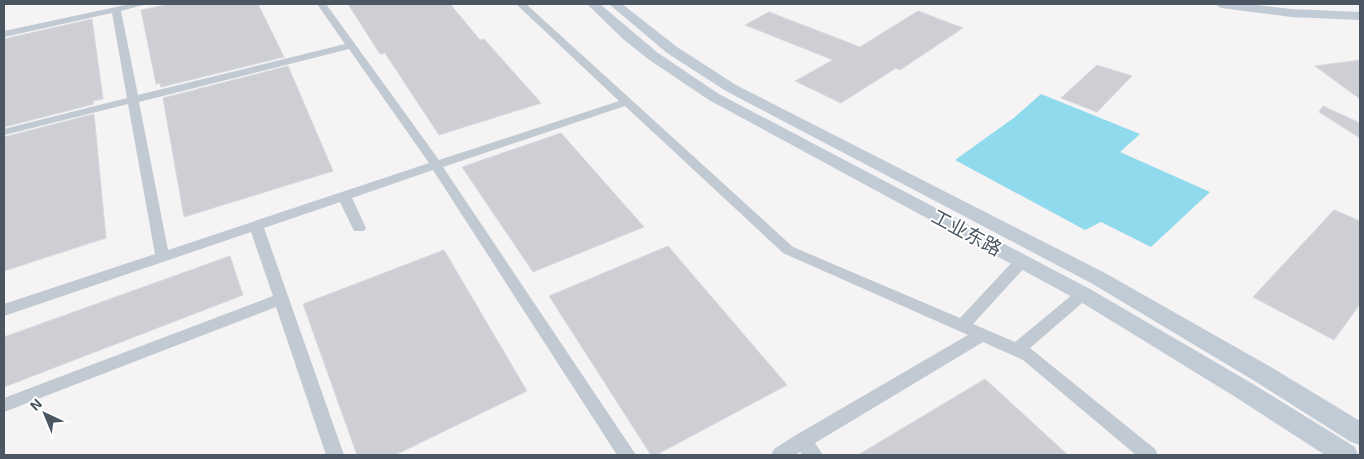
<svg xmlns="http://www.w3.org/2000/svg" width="1364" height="459" viewBox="0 0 1364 459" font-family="'Exo 2','Noto Sans SC',sans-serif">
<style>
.water{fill:#90daee}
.building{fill:#cdcfd5;stroke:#d7d9de}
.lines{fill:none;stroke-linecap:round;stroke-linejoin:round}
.street{fill:#c1cad2;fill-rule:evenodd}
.secondary{fill:#c1cbd6;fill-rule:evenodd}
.labels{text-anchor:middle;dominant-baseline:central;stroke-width:4;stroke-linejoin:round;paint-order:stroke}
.street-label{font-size:19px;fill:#4a5661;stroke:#fff}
</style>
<rect width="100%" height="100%" fill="#f5f3f3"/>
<path class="water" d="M1041,94l99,40 -20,18 90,40 -59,55 -50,-25 -16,8 -130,-70 60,-43z"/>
<path class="building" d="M170,4h88l26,53 -123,30 -1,-4 -4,1 -15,-74z
M348,4h102l30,36 4,-1 57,64 -102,32 -54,-82 -5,1z
M918,11l45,17 -63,42 -4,-2 -55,35 -46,-22 38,-21 -88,-35 24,-13 91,35z
M92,19l11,80 -10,2 1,3 -90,23v-88z
M1360,60v39l-45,-33z
M1097,65l35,11 -35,36 -36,-14z
M288,66l45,105 -149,46 -21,-119z
M1323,106l37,17v15l-41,-26z
M94,114l12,124 -102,33v-134z
M561,133l83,94 -111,45 -71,-105z
M1334,210l26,11v83l-26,36 -81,-43z
M668,246l119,139 -131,70h-5l-102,-159z
M444,250l83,141 -132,64h-38l-54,-151z
M230,256l13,39 -239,92v-50z
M985,379l83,76h-210z"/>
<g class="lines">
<path class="street" d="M130,4h17l-26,7 17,84 207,-51 -28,-40h9l113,156 180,-59 -103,-97h10l267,243 167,71 57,-61h10l2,4 -2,4 -54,59 42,18 63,-52 5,-2 5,2 3,4 -3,4 -58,50 125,101 3,6h-22l-113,-95 -40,-18 -168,101 8,12h-20l-3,-3 -5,3h-24l3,-6 22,-14 172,-100 -185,-82 -158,-147 -182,61 193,288h-19l-184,-285 -81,28 14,30 -2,3h-10l-14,-29 -76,26 80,227h-18l-50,-148 -272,105v-14l269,-102 -22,-64 -247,84v-12l151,-50 -27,-150 -124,31v-6l123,-31 -15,-85 -108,24v-6zM349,49l80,114 -261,87 -29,-148z"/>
<path class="secondary" d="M587,4h13l58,49 61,41 371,195 163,95 102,63 3,8h-33l-88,-57 -161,-99 -367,-199 -61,-41 -25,-20z
M609,4h13l55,43 59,38 369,188 164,93 91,55v24l-9,-3 -98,-62 -162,-97 -365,-192 -59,-38z
M1215,4h33l43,5 69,3v8l-69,-3 -70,-9z"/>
</g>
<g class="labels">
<g class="street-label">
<text transform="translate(967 232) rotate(28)">工业东路</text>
</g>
</g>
<rect width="1364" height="459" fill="none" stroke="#4a5661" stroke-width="10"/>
<g transform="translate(45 414) rotate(316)" stroke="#ffffff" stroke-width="4" paint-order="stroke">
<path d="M0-4L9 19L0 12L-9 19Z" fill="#4a5661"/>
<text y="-8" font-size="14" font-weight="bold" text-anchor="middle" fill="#4a5661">N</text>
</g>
</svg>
